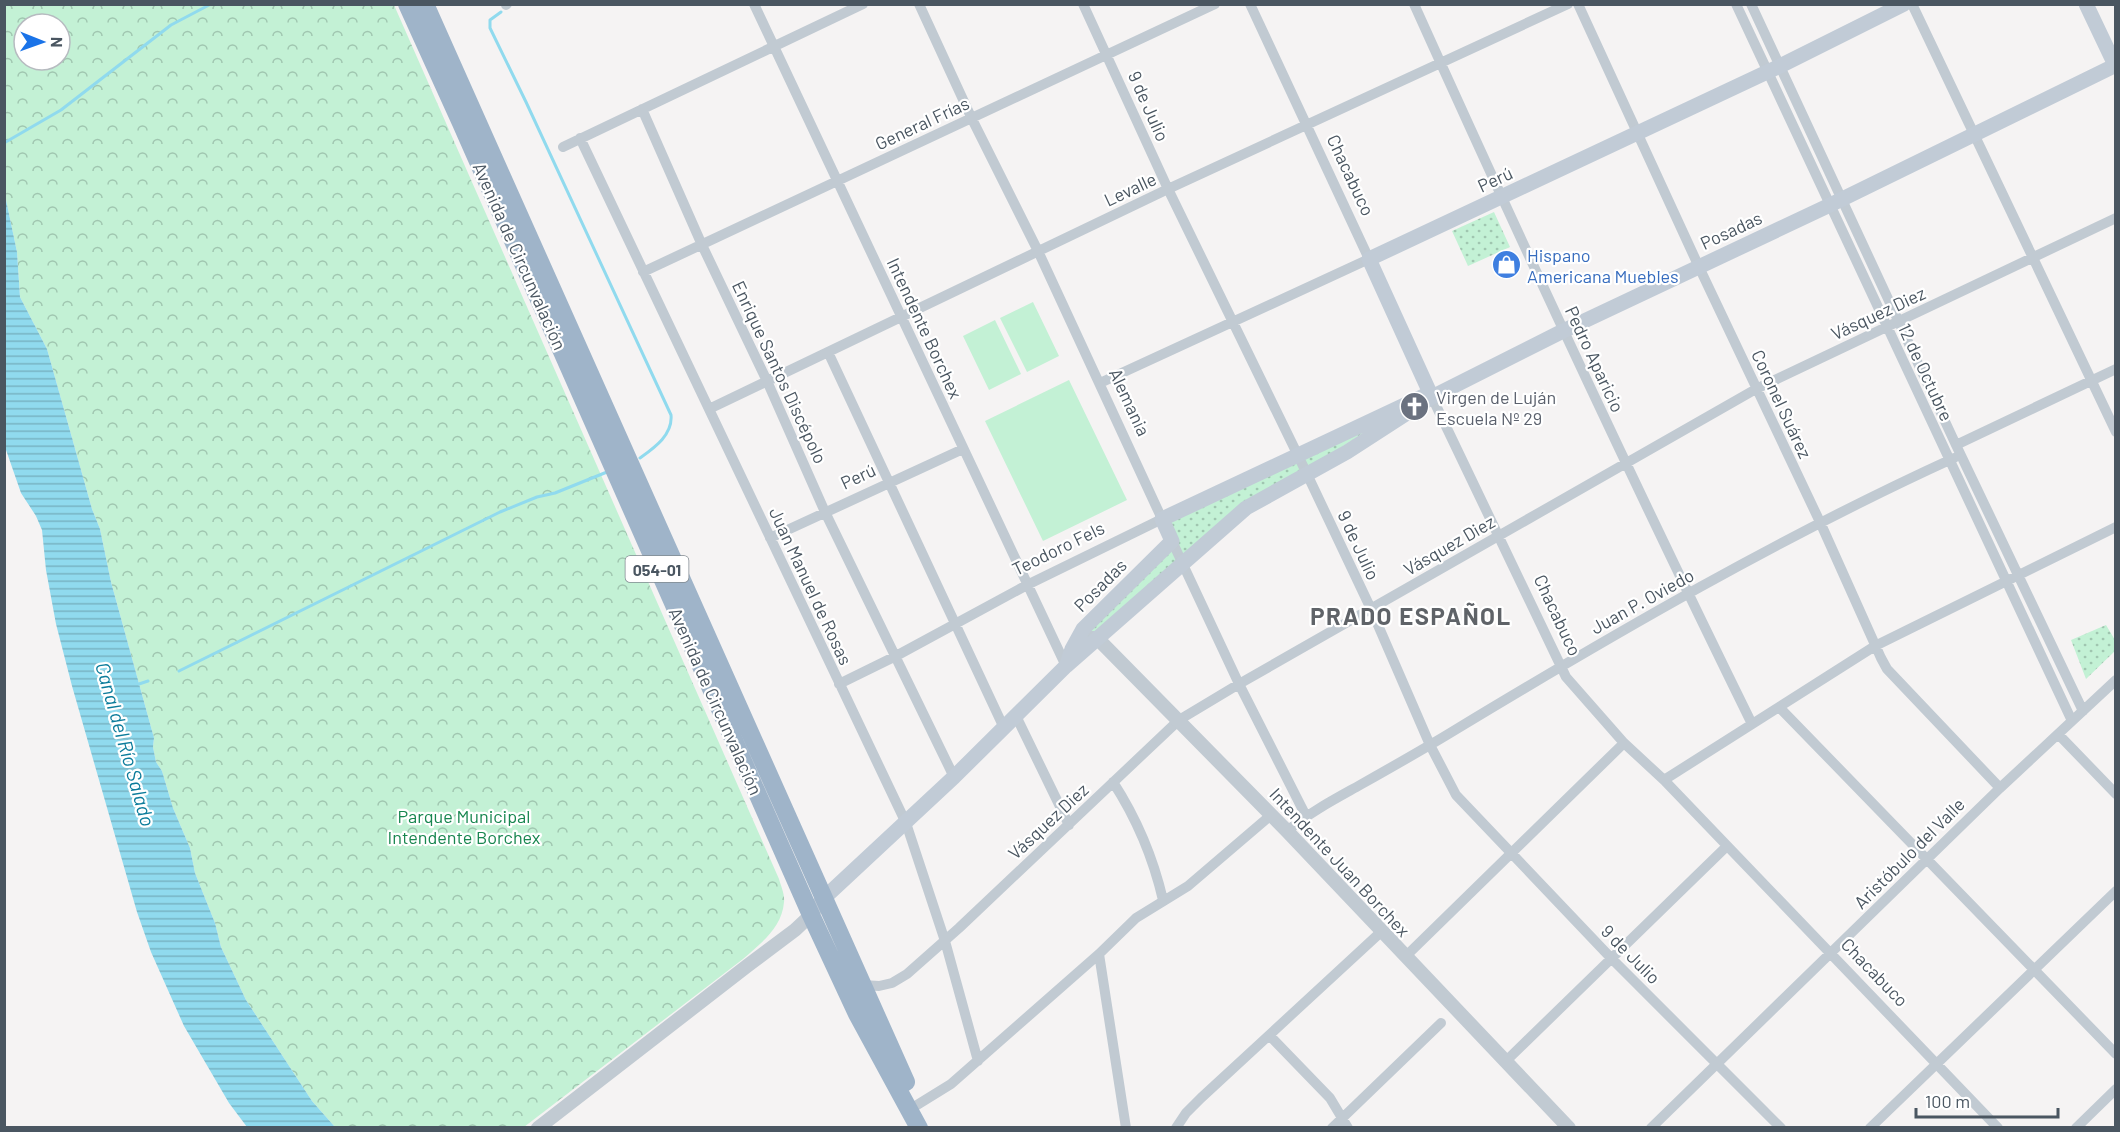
<svg xmlns="http://www.w3.org/2000/svg" width="2120" height="1132" viewBox="0 0 2120 1132" font-family="Barlow,sans-serif">
<style>
.grass{fill:url(#grass-dots)}
.forest{fill:url(#forest-crowns);fill-rule:evenodd}
.pitch{fill:#c3f1d5}
.water{fill:url(#water-rules)}
.lines{fill:none;stroke-linecap:round;stroke-linejoin:round}
.stream{stroke:#90daee;stroke-width:3}
.minor{stroke:#c1cad2;stroke-width:10}
.tertiary{stroke:#c1cad2;stroke-width:14}
.secondary{stroke:#c1cbd6;stroke-width:15}
.trunk{stroke:#9fb4c9;stroke-width:18}
.labels{text-anchor:middle;dominant-baseline:central;stroke-width:4.5;stroke-linejoin:round;paint-order:stroke}
.shield{fill:#fff;stroke:#808990;stroke-width:1.5}
.shield-label{font-size:16px;font-weight:bold;fill:#4a5661}
.street-label{font-size:18px;fill:#4a5661;stroke:#fff}
.shop-label{font-size:18px;fill:#366cbe;stroke:#fff;text-anchor:start}
.worship-label{font-size:18px;fill:#5b616d;stroke:#fff;text-anchor:start}
.park-label{font-size:18px;fill:#17864f;stroke:#fff}
.water-label{font-size:20px;font-style:italic;fill:#0c7c9b;stroke:#fff}
.district-label{font-size:24px;font-weight:bold;letter-spacing:1.5px;fill:#5f6368;stroke:#fff}
</style>
<defs>
<pattern id="grass-dots" width="8" height="8" patternUnits="userSpaceOnUse" patternTransform="scale(1.5)"><rect width="8" height="8" fill="#c3f1d5"/><path d="M2 2h.1M6 6h.1" fill="none" stroke="#a0c6b0" stroke-width="1.8" stroke-linecap="round"/></pattern>
<pattern id="forest-crowns" width="20" height="18" patternUnits="userSpaceOnUse" patternTransform="scale(1.5)"><rect width="20" height="18" fill="#c3f1d5"/><path d="M2 6a3 3 0 1 1 6 0M12 15a3 3 0 1 1 6 0" fill="none" stroke="#a0c6b0"/></pattern>
<pattern id="water-rules" width="6" height="5" patternUnits="userSpaceOnUse" patternTransform="scale(1.5)"><rect width="6" height="5" fill="#90daee"/><path d="M0 2.5h6" fill="none" stroke="#78b4c4"/></pattern>
</defs>
<rect width="100%" height="100%" fill="#f5f3f3"/>
<path class="grass" d="M1494,212l16,35 -42,19 -16,-35z
M1407,405l-161,103 -149,130 -14,-9 89,-88 -10,-22z
M2106,625l9,15v11l-29,28 -15,-39z"/>
<path class="forest" d="M4,5h390l385,874c2,7 6,16 5,23 -2,26 -23,41 -41,57l-219,168h-189l-23,-26 -66,-101 -25,-53 -6,-24 -20,-50 -5,-25 -17,-40 -11,-37 -6,-9 -3,-15 1,-9 -43,-156 -11,-53 -8,-20 -45,-160 -27,-52 -3,-45 -12,-57zM24,24h36v36h-36z"/>
<path class="pitch" d="M1033,302l26,54 -32,16 -27,-54z
M995,320l26,54 -32,16 -26,-54z
M1069,380l58,120 -84,41 -58,-120z"/>
<path class="water" d="M5,195l12,57 3,45 27,52 45,160 8,20 11,53 43,156 -1,9 3,15 6,9 11,37 17,40 5,25 20,50 6,24 25,53 66,101 23,26h-88l-18,-24 -45,-77 -33,-74 -14,-40 -65,-226 -16,-62 -10,-54 -4,-40 -6,-14 -15,-23 -16,-46z"/>
<g class="lines">
<path class="stream" d="M501,12l-11,8v8l36,74 145,313c2,20 -17,33 -31,43
M4,143l57,-33 110,-85 40,-21
M179,671l321,-159 37,-15 18,-4 52,-21
M139,684l9,-3"/>
<path class="minor" d="M754,4l312,662
M1083,4l85,185 139,285 64,135 59,136 26,50 155,163 170,170
M1414,4c109,242 221,482 338,720
M1578,4l121,263 121,255 61,136 6,11 113,119
M1736,4l336,717
M1751,4l205,441 127,266
M1912,4l204,428
M506,5l1,-1
M642,109l60,136 65,136 58,131 129,265
M580,138l326,685 39,118 33,120
M563,147l300,-143
M643,272l572,-268
M828,352l176,376
M1100,383l269,-124 -119,-255
M1430,393l136,284 58,66 40,37 334,348
M709,409l459,-220 400,-185
M1956,445l160,-76
M770,538l193,-89
M1172,541l67,143 67,132
M839,684l57,-28 131,-71 135,-66 -124,-268 -66,-132 -53,-115
M1779,707l337,347
M1016,716l53,109
M2058,734l58,60
M1664,780l211,-134 241,-119
M1113,782c24,37 40,75 50,118
M1287,831c23,-19 48,-32 73,-46 32,-18 64,-36 95,-55 162,-98 326,-193 499,-272
M1099,954l27,174
M1405,957l219,-214
M862,985l17,1 13,-3 15,-9 52,-46 220,-208 60,-36 517,-295 360,-171
M1270,1036l60,62 18,30
M1506,1061l221,-215
M917,1105l34,-21 148,-130 37,-36 52,-32 83,-71
M1176,1128l10,-15 15,-15 181,-167
M1332,1128l109,-105
M1651,1128l349,-340 116,-108
M1870,1128l246,-237
M2076,1128l40,-39"/>
<path class="tertiary" d="M1088,638h9l190,193 282,297
M538,1128l209,-162 48,-36 16,-15"/>
<path class="secondary" d="M2086,4l30,63
M1067,664l5,-15 11,-20 89,-88 -10,-22 268,-126 -61,-134 411,-193 124,-62
M817,907l6,-8 131,-122 112,-111 180,-158 101,-56 85,-55 131,-66 267,-126 286,-140"/>
<path class="trunk" d="M407,4l54,119 350,792 46,99 62,114
M425,4l481,1078"/>
</g>
<defs>
<symbol id="shop-disc" viewBox="-11 -11 22 22"><circle r="9.5" fill="#3f7fe0" stroke="#fff"/><path d="M-5-2.5h2.3a2.7 3.5 0 0 1 5.4 0H5L5.5 6h-11ZM-1.5-2.5h3a1.5 2.3 0 0 0-3 0Z" fill="#fff"/></symbol>
<symbol id="church-disc" viewBox="-11 -11 22 22"><circle r="9.5" fill="#6b7280" stroke="#fff"/><path d="M-1.2-6h2.4v3.5h3.3v2.4h-3.3V6h-2.4V-.1h-3.3v-2.4h3.3Z" fill="#fff"/></symbol>
</defs>
<g fill-rule="evenodd">
<use href="#shop-disc" x="1490" y="248" width="33" height="33"/>
<use href="#church-disc" x="1398" y="390" width="33" height="33"/>
</g>
<g class="labels">
<rect class="shield" x="625.5" y="556" width="63" height="26" rx="4.5"/>
<g class="shield-label">
<text x="657" y="569">054-01</text>
</g>
<g class="street-label">
<text transform="translate(1149 106) rotate(66)">9 de Julio</text>
<text transform="translate(922 123) rotate(-25)">General Frías</text>
<text transform="translate(1351 175) rotate(65)">Chacabuco</text>
<text transform="translate(1495 179) rotate(-25)">Perú</text>
<text transform="translate(1130 189) rotate(-25)">Levalle</text>
<text transform="translate(1731 230) rotate(-25)">Posadas</text>
<text transform="translate(520 256) rotate(66)">Avenida de Circunvalación</text>
<text transform="translate(1878 313) rotate(-25)">Vásquez Diez</text>
<text transform="translate(925 328) rotate(65)">Intendente Borchex</text>
<text transform="translate(1595 359) rotate(65)">Pedro Aparicio</text>
<text transform="translate(780 372) rotate(65)">Enrique Santos Discépolo</text>
<text transform="translate(1926 372) rotate(65)">12 de Octubre</text>
<text transform="translate(1130 402) rotate(65)">Alemania</text>
<text transform="translate(1782 404) rotate(65)">Coronel Suárez</text>
<text transform="translate(858 476) rotate(-25)">Perú</text>
<text transform="translate(1359 545) rotate(65)">9 de Julio</text>
<text transform="translate(1449 545) rotate(-30)">Vásquez Diez</text>
<text transform="translate(1058 548) rotate(-26)">Teodoro Fels</text>
<text transform="translate(1100 585) rotate(-45)">Posadas</text>
<text transform="translate(811 586) rotate(65)">Juan Manuel de Rosas</text>
<text transform="translate(1642 601) rotate(-29)">Juan P. Oviedo</text>
<text transform="translate(1558 615) rotate(65)">Chacabuco</text>
<text transform="translate(716 701) rotate(66)">Avenida de Circunvalación</text>
<text transform="translate(1048 821) rotate(-43)">Vásquez Diez</text>
<text transform="translate(1909 853) rotate(-45)">Aristóbulo del Valle</text>
<text transform="translate(1340 862) rotate(47)">Intendente Juan Borchex</text>
<text transform="translate(1631 954) rotate(45)">9 de Julio</text>
<text transform="translate(1875 972) rotate(46)">Chacabuco</text>
</g>
<g class="shop-label">
<text x="1527" y="255">Hispano<tspan x="1527" dy="21">Americana Muebles</tspan></text>
</g>
<g class="worship-label">
<text x="1436" y="397">Virgen de Luján<tspan x="1436" dy="21">Escuela Nº 29</tspan></text>
</g>
<g class="park-label">
<text x="464" y="816">Parque Municipal<tspan x="464" dy="21">Intendente Borchex</tspan></text>
</g>
<g class="water-label">
<text transform="translate(126 744) rotate(74)">Canal del Río Salado</text>
</g>
<g class="district-label">
<text x="1411" y="615">PRADO ESPAÑOL</text>
</g>
</g>
<rect width="2120" height="1132" fill="none" stroke="#4a5661" stroke-width="12"/>
<g transform="translate(42 42) rotate(91)"><circle r="28" fill="#ffffff" stroke="#b7bbc0" stroke-width="1.5"/>
<path d="M0-4.5L10 22L0 15L-10 22Z" fill="#1a73e8"/>
<text y="-9" font-size="16" font-weight="bold" text-anchor="middle" fill="#4a5661">N</text>
</g>
<path d="M1916 1108v9h142v-9" fill="none" stroke="#4a5661" stroke-width="3"/>
<text x="1925" y="1108" font-size="18" fill="#4a5661" stroke="#ffffff" stroke-width="4.5" paint-order="stroke">100 m</text>
</svg>
